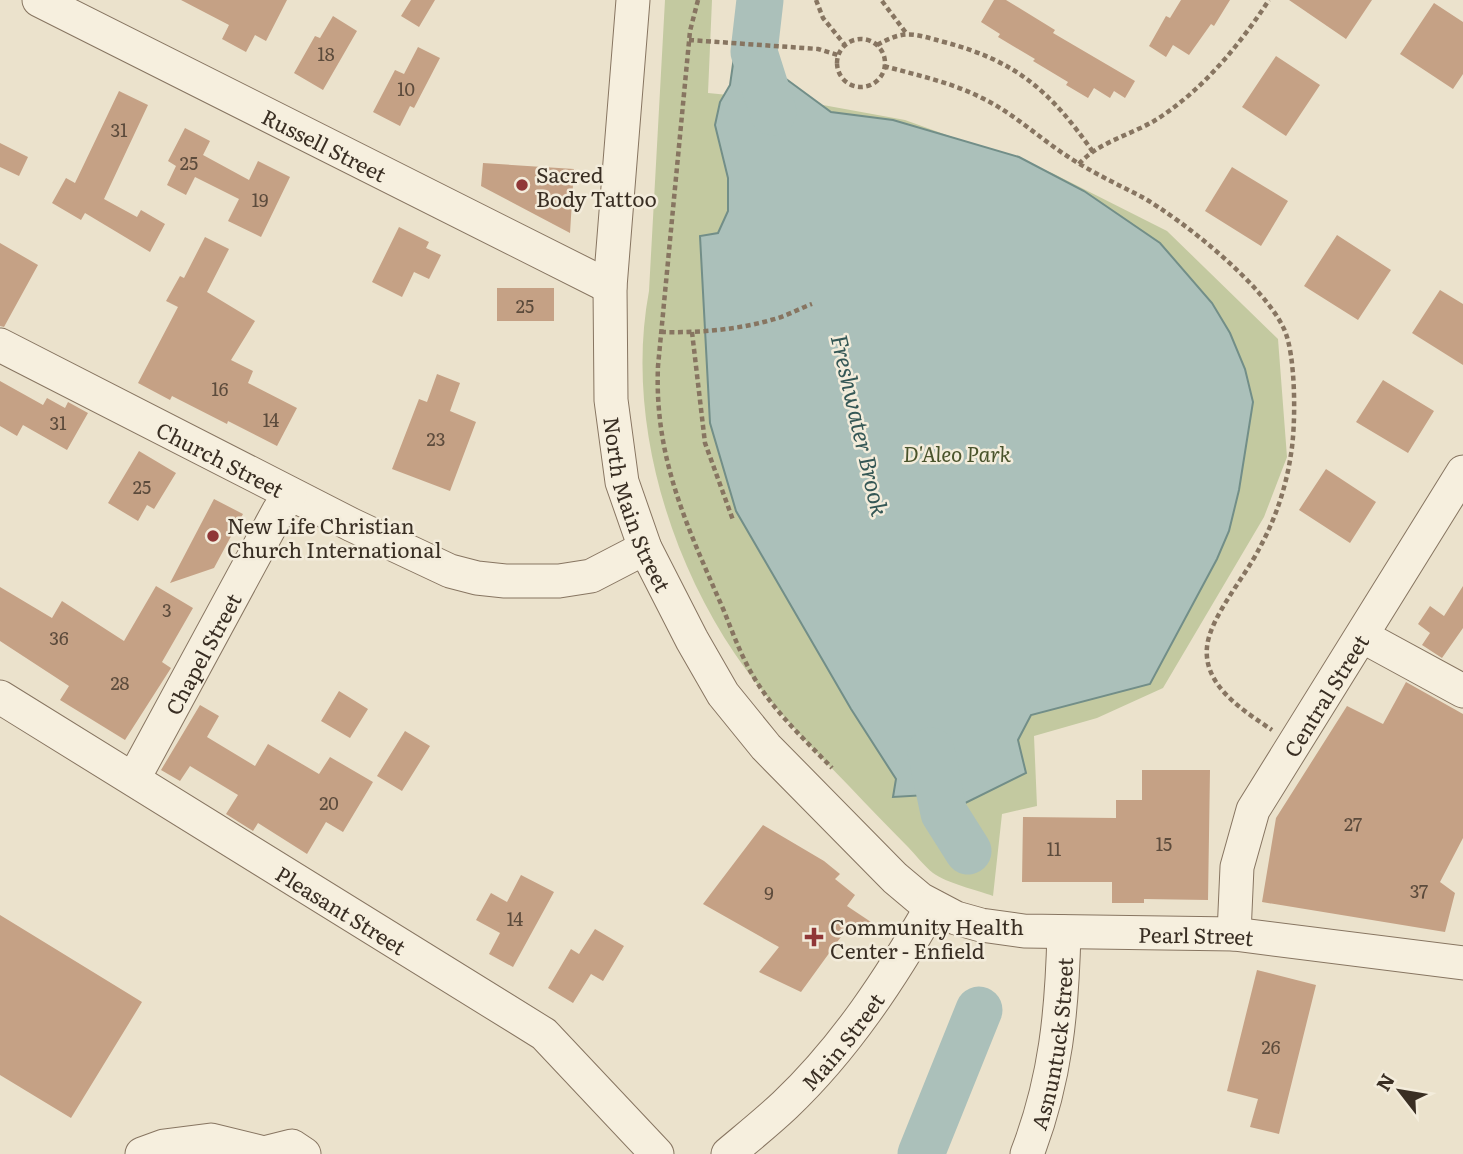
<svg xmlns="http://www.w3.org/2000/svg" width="1463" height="1154" viewBox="0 0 1463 1154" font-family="Literata,serif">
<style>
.green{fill:#c3c9a0}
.water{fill:#abc0ba;stroke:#728e88;stroke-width:2}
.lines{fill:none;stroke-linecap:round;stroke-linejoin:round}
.river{stroke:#abc0ba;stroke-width:47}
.building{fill:#c5a185}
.minor-casing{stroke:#877561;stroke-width:35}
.path{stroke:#877561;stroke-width:4.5;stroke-dasharray:5 3.5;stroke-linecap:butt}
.minor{stroke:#f6efde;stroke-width:33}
.poi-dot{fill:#903737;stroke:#f3ecdb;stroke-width:2.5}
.labels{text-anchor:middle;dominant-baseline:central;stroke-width:5;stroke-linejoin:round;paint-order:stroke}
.number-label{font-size:18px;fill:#5c4b3c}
.street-label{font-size:21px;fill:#392e23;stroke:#f3ecdb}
.poi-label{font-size:21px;fill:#392e23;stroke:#f3ecdb;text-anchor:start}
.park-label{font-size:21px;font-style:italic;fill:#49532b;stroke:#f3ecdb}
.water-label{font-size:23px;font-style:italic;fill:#345755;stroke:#f3ecdb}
</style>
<rect width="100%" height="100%" fill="#ebe2cc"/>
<path class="green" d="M665,0h47l-4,93 104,10 93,17 147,53 115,58 111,108 9,118 -23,60 -101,171 -66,30 -63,18 3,70 -35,8 -9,82c-16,-6 -47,-13 -60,-23 -9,-7 -17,-18 -25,-26 -20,-20 -40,-41 -59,-61 -41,-42 -81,-84 -114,-132 -69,-102 -109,-241 -86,-363z"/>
<path class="water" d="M735,50l42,4 5,22 49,36 62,8 126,37 65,34 76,52 52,60 18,30 15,36 8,33 -14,88 -10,41 -12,28 -67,125 -119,31 -13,25 8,33 -91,45 -8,-23 -34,2 3,-18 -45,-70 -115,-198 -26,-88 -10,-187 18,-3 10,-22v-33l-13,-53 5,-23 10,-17z"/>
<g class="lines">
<path class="river" d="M760,0l-6,52 19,60
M931,751l13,62 24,38
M921,1154l58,-144"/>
</g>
<path class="building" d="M181,0h106l-21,41 -11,-6 -9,17 -24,-13 7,-14z
M411,0h24l-16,27 -18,-11z
M994,0h12l49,30 -2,3 82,48 -10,17 -11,-7 -4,7 -16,-10 -6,10 -22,-13 2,-3 -35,-21 2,-2 -37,-22 2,-3 -19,-12z
M1181,0h49l-16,26 -3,-2 -22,31 -16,-10 -7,12 -17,-11 17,-30 4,2z
M1289,0h83l-26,39z
M1434,3l29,19v52l-10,15 -53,-35z
M333,16l24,15 -34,59 -29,-17 21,-37 5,2z
M418,47l22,11 -26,50 -4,-2 -10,20 -27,-14 22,-42 9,4z
M1276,56l44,29 -34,51 -44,-29z
M119,91l29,14 -44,94 33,18 4,-7 24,14 -15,28 -65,-39 -4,7 -29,-17 14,-25 9,5z
M185,128l25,13 -7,14 46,25 9,-19 32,16 -29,60 -33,-16 11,-22 -44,-22 -9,18 -19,-10 9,-19 -8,-5z
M0,143l28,14 -9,19 -19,-9z
M483,163l91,6 -4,64 -89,-47z
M1232,167l56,34 -27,45 -56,-35z
M399,227l30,15 -3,6 15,7 -12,24 -15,-7 -12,25 -30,-15z
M1337,235l54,35 -33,50 -54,-34z
M205,237l24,12 -22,43 48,29 -24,39 22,11 -5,12 49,25 -20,38 -49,-25 -1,3 -55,-28 -2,4 -32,-17 40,-76 -12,-6 14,-25 4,2z
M0,243l38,22 -34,62 -4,-1z
M497,288h57v33h-57z
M1440,290l23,14v61l-51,-32z
M437,374l23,9 -10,28 26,11 -26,69 -58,-22 27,-70 8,3z
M1383,380l51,31 -26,42 -52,-31z
M0,381l43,24 4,-7 18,10 3,-6 20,11 -21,37 -44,-25 -6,11 -17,-10z
M139,451l37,22 -22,36 -7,-4 -9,16 -30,-18z
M1326,469l50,33 -26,41 -51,-33z
M214,499l29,15 -29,54 -44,15z
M156,586l37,22 -31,54 9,6 -46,72 -65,-40 9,-14 -69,-45v-54l52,31 10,-17 62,40z
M1463,586v42l-21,30 -20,-13 8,-12 -12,-9 12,-18 14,10z
M1406,682l57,32v124l-23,44 15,11 -10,39 -183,-30 14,-84 71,-112 36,18z
M339,691l29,18 -18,29 -29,-17z
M200,705l19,11 -12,21 48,29 13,-22 51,30 11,-17 43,25 -30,50 -17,-10 -19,32 -49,-31 -5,8 -27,-17 12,-19 -48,-29 -10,15 -19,-11z
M405,731l25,15 -28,45 -25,-15z
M1142,770h68l-2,130 -64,-1v4h-32v-21h-90l1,-65 93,1v-18h26z
M763,825l61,36 16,13 -5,5 20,16 -8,11 24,16 -28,12 -42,58 -42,-20 20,-25 -76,-43z
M521,875l33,17 -41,75 -24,-13 11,-21 -24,-13 15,-27 16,9z
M0,915l142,87 -71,116 -71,-43z
M595,929l29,17 -21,35 -12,-7 -18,29 -25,-15 23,-39 8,5z
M1257,970l59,15 -37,149 -29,-7 8,-28 -31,-8z"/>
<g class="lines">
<defs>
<g id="minor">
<path id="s1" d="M39,0l571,287"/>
<path id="s2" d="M633,0l-23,287 1,113 11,82 23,66 47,92 31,54 43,53 129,131 25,21 36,19 25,7 43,6 210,3 229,29"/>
<path id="s3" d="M0,345l352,180 98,46 27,7 28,3h54l32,-5 54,-28"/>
<path d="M1362,636l101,55"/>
<path id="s4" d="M0,697l544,337 113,120"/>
<path id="s5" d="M134,778l144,-266 12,-18"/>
<path id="s6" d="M1234,934l3,-67 16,-57 210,-338"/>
<path d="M142,1154l22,-8 47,-6 53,13 28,-7 12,8"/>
<path id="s7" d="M728,1154c19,-16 39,-32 57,-49 60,-57 106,-127 147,-199"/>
<path id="s8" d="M1027,1154c29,-75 35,-143 37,-222"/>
</g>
</defs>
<use href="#minor" class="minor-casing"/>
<path class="path" d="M698,0l-8,31 -32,335c-4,93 30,162 66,245 10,25 19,50 34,73 20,31 48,57 74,84
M816,0l7,18 22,27
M882,1l24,32
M837 63a24 24 0 1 1 48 0a24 24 0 1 1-48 0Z
M689,40l129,9 20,6
M877,45c28,-16 37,-11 67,-3 73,19 107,50 149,110
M884,66c32,9 66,16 96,31 32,15 58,40 87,59 24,16 50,28 75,41 42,24 122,88 142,132 12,25 12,96 7,125 -5,34 -16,66 -32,95 -14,28 -49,68 -52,98 -4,39 37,64 65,83
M1079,164c18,-21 51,-29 75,-43 47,-29 85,-75 115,-121
M661,332c36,1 75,-2 110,-12 14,-3 27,-11 41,-16
M692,332l13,111 28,77"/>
<use href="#minor" class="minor"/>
</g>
<g class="poi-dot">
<circle cx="522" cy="185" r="7"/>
<circle cx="213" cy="536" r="7"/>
<path d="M810.5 926.5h7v7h7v7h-7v7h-7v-7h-7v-7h7z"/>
</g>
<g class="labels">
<g class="number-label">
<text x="326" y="53">18</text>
<text x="406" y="88">10</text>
<text x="119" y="129">31</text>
<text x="189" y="162">25</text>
<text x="260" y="199">19</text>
<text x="525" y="305">25</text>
<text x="220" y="388">16</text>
<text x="271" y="419">14</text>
<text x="58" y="422">31</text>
<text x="436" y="438">23</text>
<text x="142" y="486">25</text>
<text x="167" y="609">3</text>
<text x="59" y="637">36</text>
<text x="120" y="682">28</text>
<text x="329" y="802">20</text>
<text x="1353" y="823">27</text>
<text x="1164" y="843">15</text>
<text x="1054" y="848">11</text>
<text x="1419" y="890">37</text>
<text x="769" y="892">9</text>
<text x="515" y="918">14</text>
<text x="1271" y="1046">26</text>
</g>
<g class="street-label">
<text stroke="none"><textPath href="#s1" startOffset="320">Russell Street</textPath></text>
<text stroke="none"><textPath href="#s3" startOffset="248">Church Street</textPath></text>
<text stroke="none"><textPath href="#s2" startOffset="509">North Main Street</textPath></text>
<text stroke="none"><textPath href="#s5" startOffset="142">Chapel Street</textPath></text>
<text stroke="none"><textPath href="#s6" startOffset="262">Central Street</textPath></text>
<text stroke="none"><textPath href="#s4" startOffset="402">Pleasant Street</textPath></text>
<text stroke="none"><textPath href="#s2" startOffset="1286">Pearl Street</textPath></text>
<text stroke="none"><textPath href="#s7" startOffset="161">Main Street</textPath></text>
<text stroke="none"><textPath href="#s8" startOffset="114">Asnuntuck Street</textPath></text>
</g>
<g class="poi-label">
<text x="536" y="173">Sacred<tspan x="536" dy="24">Body Tattoo</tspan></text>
<text x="227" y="524">New Life Christian<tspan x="227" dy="24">Church International</tspan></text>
<text x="830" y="925">Community Health<tspan x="830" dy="24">Center - Enfield</tspan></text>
</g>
<g class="park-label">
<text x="957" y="452">D'Aleo Park</text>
</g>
<g class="water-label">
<text transform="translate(861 425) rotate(77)">Freshwater Brook</text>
</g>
</g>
<g transform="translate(1400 1091) rotate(301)" stroke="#f3ecdb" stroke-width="5" paint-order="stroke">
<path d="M0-5L12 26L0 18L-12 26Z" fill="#392e23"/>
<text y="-10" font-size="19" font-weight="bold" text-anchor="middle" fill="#392e23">N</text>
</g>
</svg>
